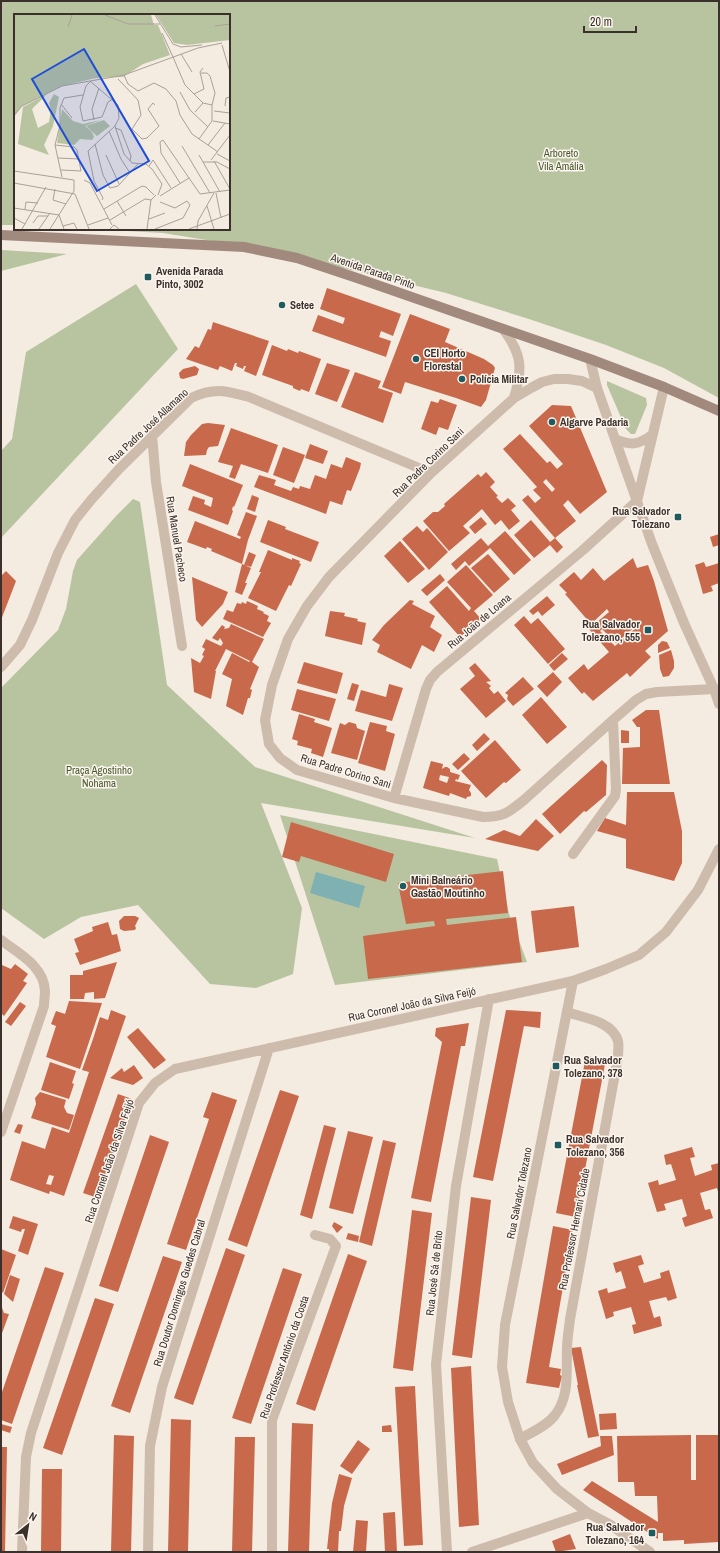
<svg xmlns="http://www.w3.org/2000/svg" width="720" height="1553" viewBox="0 0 720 1553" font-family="'Archivo Narrow',sans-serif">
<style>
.green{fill:#b8c4a0}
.water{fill:#7fb0b2}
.building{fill:#c8694b;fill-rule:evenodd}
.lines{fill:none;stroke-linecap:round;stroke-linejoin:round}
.minor{stroke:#cdbbac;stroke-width:10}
.tertiary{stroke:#cdbbac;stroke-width:10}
.secondary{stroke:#a18a7d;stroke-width:10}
.poi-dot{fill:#1f5a5e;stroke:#fbf5ee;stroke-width:1.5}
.labels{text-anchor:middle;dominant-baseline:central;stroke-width:3;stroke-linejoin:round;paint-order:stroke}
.park-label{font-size:11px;fill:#4a5a2e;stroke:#fbf5ee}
.poi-label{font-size:11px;font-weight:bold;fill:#3b302b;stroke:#fbf5ee;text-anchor:start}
.street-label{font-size:11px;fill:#3b302b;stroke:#fbf5ee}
.inset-road{fill:none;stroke:#aaa098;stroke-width:1}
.view{fill:#1d4ed8;fill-opacity:0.15;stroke:#1d4ed8;stroke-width:2}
.inset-edge{fill:none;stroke:#3b302b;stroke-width:2}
</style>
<rect width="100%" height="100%" fill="#f4ebe1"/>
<path class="green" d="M1,1h718v397l-55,-30 -58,-23 -74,-25 -86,-27 -177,-43 -106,-17 -73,-4h139v-214h-214v210h-14z
M1,250l66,4 -66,17z
M136,284l42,65 -177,189v-87l11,-12 14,-87z
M607,381l39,17 1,7 -12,29h-4l-5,-5 -19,-44z
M133,499l7,3 27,183 88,82 220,71 -214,-35 41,105 -9,66 -37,14 -46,-4 -72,-79 -57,12 -37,22 -43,-31v-220l57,-58 8,-21 7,-38 4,-11 40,-45z
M280,815l217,44 12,55 18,48 -192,23z"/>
<path class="water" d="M316,872l49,14 -6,22 -49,-15z"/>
<path class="building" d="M327,288l74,26 -8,22 -12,-5 -2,6 12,4 -5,16 -74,-26 6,-16 25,9 2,-6 -25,-9z
M410,314l40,15 -5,13 39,17 9,6 2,3 -9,32 -5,7 -25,-9 -51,-16 -4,12 -19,-7z
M213,322l56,19 -13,35 -12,-5 2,-5h-2l-1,3 -7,-3 1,-3h-2l-3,8 -12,-5 -2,4 -32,-11 9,-13 4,2 9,-19 3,1z
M272,345l15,6 1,-2 10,4 1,-2 22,8 -12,33 -8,-3 -1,2 -7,-3v-2l-31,-11z
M327,363l23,7 -13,32 -22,-8z
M195,366l4,3 -2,6 -14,4 -3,-1 -1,-5 4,-4z
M355,372l26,9 -3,7 15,5 -10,30 -42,-16z
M440,399l17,6 -9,25 -9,-3 -3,8 -15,-6 10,-28 7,2z
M552,405l19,1 36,86 -27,22 -12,-14 -5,5 13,16 -21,17 -33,-38 6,-5 7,8 6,-5 -8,-8 4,-3 -34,-38 17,-15 27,29 3,-2 7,8 6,-5 -34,-38zM546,479l9,10 -3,3 -9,-10z
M208,423l17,2 -7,21 -9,1 -2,3 -1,5 -22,1 2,-14 5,-7 11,-11z
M231,428l47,17 -10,28 -27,-9 -6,15 -6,-2 4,-11 -15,-4z
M310,444l18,7 -5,13 -18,-6z
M283,447l22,8 -11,28 -21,-8z
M346,457l15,6 -1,5 -9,23 -4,-1 -5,15 -12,-4 -4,13 -72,-27 5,-12 17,5 -2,5 17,6 2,-4 6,2 1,-3 10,3 5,-14 11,4 5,-15 11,4z
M190,464l53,21 -9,22 -1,-1 -1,4 1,1 -5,14 -40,-15 5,-14 12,4 -1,4 7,3 2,-9 -31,-12z
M486,472l9,10 -5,5 8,9 -2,1 6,6 6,-5 8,8 -5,4 9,11 -11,9 -8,-10 -6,5 -13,-16 -19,17 7,7 -21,18 -26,-30 10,-9h5l7,-6 -1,-2 34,-30 3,3z
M252,495l7,3 -4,14 -8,-3z
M246,512l11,4 -9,24 -6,24 -31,-13 1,-2 -5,-2 -1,2 -19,-7 8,-21 45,18 1,-2 -4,-2z
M481,517l6,7 -12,10 -6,-7z
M268,520l18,7 -1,2 34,13 -8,20 -51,-20z
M531,520l19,22 5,-4 8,9 -6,6 -7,-8 -16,13 -20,-23z
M417,526l6,6 4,-4 21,24 -19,18 -27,-31z
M505,531l26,29 -17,15 -24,-27 -21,18 -4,-5 -9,9 -5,-6 30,-26 7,8z
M719,534v11l-6,2 -3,-10z
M400,541l25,28 -17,14 -24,-27z
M268,550l24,10v-2l8,3 -1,2 2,1 -10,22 -2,-1 -13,26 -28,-13 13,-26h-2z
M249,552l7,3 -5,12 -7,-2z
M488,554l22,25 -16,14 -23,-25z
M633,558l4,10 11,-3 6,16 14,50 -23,20 6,6 -21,20 -3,-4 -34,28 -9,-9 -2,2 -14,-16 16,-14 4,6 21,-18 -20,-23 20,-17 -2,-3 -16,15 -26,-30 2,-1 -8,-8 15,-13 7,8 12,-12 11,13zM636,626l1,1 -22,19 -15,-15 2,-2 14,14z
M704,562l2,5 13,-4v20l-8,3 2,5 -10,3 -8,-29z
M242,564l9,4 -6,15h2l-5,12 -7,-3z
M466,565l27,30 -19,16 7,8 -21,18 -31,-35 18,-16 22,25 2,-3 -24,-26z
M6,571l10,10 -15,39v-44z
M440,574l5,6 -18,16 -6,-6z
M192,577l36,15 -5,12 -21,23 -6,-7z
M547,596l8,9 -13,11 -4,-5 -5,4 -4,-4z
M410,600l4,1 -2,3 23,12 -5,11 12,8 -8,17 -12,-7 -11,24 -34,-17 3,-7 -8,-5 12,-15z
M247,601l11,5 -1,3 7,3 -1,1 6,3 -2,5 4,2 -8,14 -40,-18 4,-9 6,2 4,-9 4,1 1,-2 4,2z
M330,611l15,2 -1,3 14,3 -1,2 9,2 -4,22 -37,-9z
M524,616l7,8 7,-6 27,31 -17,15 -34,-39z
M231,624l33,15 -12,23 7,5 -9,22 2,1 -2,8h-2l-5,17 -17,-9 6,-27 -10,-5 10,-21 17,9 1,-1 -24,-12 -11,22h1l-5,28 -17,-7 -3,-34 9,5 4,-7 -2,-1 3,-6 -3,-2 4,-8 15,7 2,-3 -3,-5 -2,3 -6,-3 10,-13 3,2 -1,2 5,-1z
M662,641l5,1 3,6 -12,5v-8z
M671,650l3,11v7l-5,8 -6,1 -3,-8 -1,-14z
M562,653l6,6 -14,12 -5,-6z
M304,662l39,11 -6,21 -40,-11z
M475,663l16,18 -5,1 5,4 -2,2 5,6 4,-3 8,10 -20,17 -26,-29 15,-13 -6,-8z
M553,672l9,10 -15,15 -10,-11z
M523,677l11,12 -21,17 -6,-7 1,-4 -3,-2z
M352,683l7,2 -5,16 -7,-2z
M389,684l14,4 -11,33 -37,-10 6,-21 25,7z
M297,689l39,10 -7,22 -38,-11z
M541,697l26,30 -20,17 -25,-29z
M646,710h13l11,74h-48l1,-36 17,-1v-20h-3l-5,-7z
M299,714l16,5 -1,3 18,6 -9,29 -12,-4 1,-4 -15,-4 1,-4 -6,-2z
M349,722l7,2 1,4 8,3 -8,29 -26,-7 9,-30 5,2z
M370,722l17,4 -1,5 9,3 -10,37 -27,-8z
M621,730l8,1v12h-8z
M484,733l6,6 -13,12 -5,-6z
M495,740l26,30 -15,13 -2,-1 -18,16 -25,-27z
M464,753l6,6 -12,11 -6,-6z
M602,760l5,5 -1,30 -20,17 -2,-1 -24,23 -18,-20z
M431,761l12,3 -1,5 3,-2h2l3,2v3l10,3 -2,5 -2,-1 -1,2 16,4 -2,5 2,3v3l-4,1 -1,2 -16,-6 -1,3 -26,-8zM440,775l9,2 -2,6 -8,-3z
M627,792h47l8,39v32l-8,18 -48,-13v-29l-29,-8 8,-13 21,7z
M536,819l18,17 -16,15 -53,-12 19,-9 16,6z
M291,822l103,32 -8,28 -85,-26 -2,6 -17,-5z
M503,871l5,42 -62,6 1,6 69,-8 6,45 -154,17 -5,-43 72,-10 -1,-5 -28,3 -8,-41z
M574,906l5,41 -43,6 -5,-42z
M124,916h11l4,2 -4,8 1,2 -1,2 -11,1 -4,-2 -1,-8z
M108,922l4,13 5,-1 4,17 -41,14 -5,-12 4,-1 -5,-13 19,-8 -1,-4z
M117,962l-12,36 -11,1v-7l-9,1 -1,6h-14v-24h13v-4z
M15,964l13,10 -5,7 4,2 -23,33 -3,-3v-46l1,-2 9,4z
M69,1001l33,2 -22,66 -34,-12 10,-31 -5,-2 5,-13 9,3z
M20,1002l6,4 -15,20 -6,-4z
M111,1010l15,6 -62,180 -14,-5 -1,3 -39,-14 12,-39 23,8 7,-22 17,6 20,-61 -7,-2 11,-31 7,-22 8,3zM49,1175l5,1 -3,9 -5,-1z
M506,1010l35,2 -1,16 -16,-2 -31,155 -20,-4z
M469,1023l-4,23h-4l-30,156 -20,-4 31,-156 -7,-6 1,-8z
M138,1028l28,32 -12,9 -27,-32z
M586,1056l20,3 -30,158 -20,-4z
M50,1062l26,9 -4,12 2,1 -5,15 -28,-9z
M134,1065l9,13 -10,7 -23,-7 12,-10 2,4z
M280,1090l19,6 -52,151 -19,-7z
M40,1092l26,8 -2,7 3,6 7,2 -5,15 -38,-12 5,-14 -1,-6z
M212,1092l25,8 -51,150 -19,-6 42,-125 -6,-2z
M118,1094l14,5 -34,99 -15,-5z
M18,1124l5,1 -3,9 -6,-2z
M324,1125l12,3 -24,91 -12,-4z
M348,1131l25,6 -20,77 -24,-6z
M150,1135l19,7 -51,150 -19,-6z
M383,1140l13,3 -24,103 -13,-4z
M692,1147l3,10 -5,1 5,18 17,-6 -1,-5 8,-2v32l-2,-7 -17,5 5,17 5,-1 3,9 -28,9 -3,-9 5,-2 -5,-17 -18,5 2,6 -9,2 -9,-29 10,-3 1,5 17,-5 -5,-16 -5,1 -2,-10z
M471,1197l20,3 -19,158 -20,-3z
M412,1210l20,3 -19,158 -20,-3z
M13,1216l25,8 -10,31 -10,-4 7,-22h-3l-1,3 -12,-4z
M334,1222l9,5 -6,6 -5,-7z
M553,1226l20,4 -24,137 12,2 -1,6 2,1 -3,12 -33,-5z
M348,1233l11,3 -1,6 -12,-3z
M226,1248l19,7 -52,150 -19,-7z
M1,1249l15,6 -13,38 -2,-2z
M348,1254l19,7 -52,150 -19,-7z
M641,1255l3,9 -6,2 6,17 17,-5 -1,-5 9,-3 8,28 -9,3 -2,-4 -17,4 5,17 6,-2 2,10 -28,8 -2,-9 4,-1 -5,-17 -18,5 1,4 -8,3 -8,-28 9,-3 1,5 18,-5 -5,-17 -5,2 -3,-10z
M163,1256l19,6 -52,151 -19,-7z
M45,1267l19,6 -52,151 -11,-4v-25z
M283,1268l19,6 -51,150 -19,-6z
M10,1275l10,4 -7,23 -9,-8z
M95,1298l19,6 -52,151 -19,-7z
M1,1305l3,8 5,1 -8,22z
M581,1347l18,89 -11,2 -11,-53h1l-7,-37z
M471,1366l8,159 -20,2 -8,-159z
M415,1386l8,159 -19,1 -9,-159z
M616,1413l1,16 -17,1 -1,-16z
M171,1419l20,1 -3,132h-20z
M292,1423l21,1 -4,128h-21z
M1,1424l11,3 -2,6 -9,-3z
M391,1425l1,7h-10v-6z
M114,1435l20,1 -3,116h-20z
M691,1435v45h5v-45h23v107l-35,2v-4l-21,1v-8h-5v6l-75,-49 9,-9 66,41 -1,-26h-22l-1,-14h-16l-1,-46z
M600,1436h12l2,19 -52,20 -5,-11 44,-18z
M235,1437h20l-3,115h-20z
M358,1440l12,9 -18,25 -12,-8z
M1,1447h6l-2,105h-4z
M42,1469h20l-1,83h-20z
M339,1474l13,4 -8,28 -3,25h-2l-1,21h-9v-3h-2l5,-46z
M395,1512l2,40h-12l-2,-39z
M356,1520l12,1 -2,31h-13z
M570,1534l6,15 -20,3 -4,-11z"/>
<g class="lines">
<path class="minor" d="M503,329c19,25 20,39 11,69
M597,388l-15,-7 -14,-2h-14l-12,3 -11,6 -17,10 -83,75 -102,104 -22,29 -19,33 -16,46 -7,35 4,24 11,14 17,12 97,28 89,19c20,0 25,-4 41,-17l89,-80 23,-20 10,-6 11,-2 57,-3
M152,435l4,47 26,164
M1,667l19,-22 12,-25 26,-67 17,-33 16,-20 28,-31 72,-71c24,-11 35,-7 58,-1l182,76
M394,798l32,-109 4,-9 7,-8 146,-122 54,-49
M573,854l42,-58 1,-7 -3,-69
M1,940c17,13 43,26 44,51 0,5 -1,10 -1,15l-43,126
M520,1439c12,-7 27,-13 35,-24 15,-19 11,-43 12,-66 0,-10 2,-20 3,-30l48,-262c0,-5 1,-11 0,-16 -6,-20 -34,-23 -51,-29
M22,1552l4,-95 5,-24 108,-330 16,-20 20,-14 398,-88
M148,1552l2,-106 12,-59 107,-339
M272,1552v-132l64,-174 -6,-7 -15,-4
M447,1552l-11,-188 20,-178 33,-187
M472,1552l116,-39"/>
<path class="tertiary" d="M590,359l7,29 55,156 32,79 30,66 5,15
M615,439c16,7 23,6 37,-4
M637,501l27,-114
M650,1552l-41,-28 -21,-11 -31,-24 -24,-26 -13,-24 -12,-37 -6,-35 3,-42 68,-344 33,-12 33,-14 27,-23 32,-42 21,-41"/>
<path class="secondary" d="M1,235l243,12 53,11 60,20 233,81 74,28 55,24"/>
</g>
<g class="poi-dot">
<rect x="144" y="273" width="8" height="8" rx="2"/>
<circle cx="282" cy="305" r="4"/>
<circle cx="416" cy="359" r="4"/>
<circle cx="462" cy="379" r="4"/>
<circle cx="552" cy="422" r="4"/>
<rect x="674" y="513" width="8" height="8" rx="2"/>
<rect x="644" y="626" width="8" height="8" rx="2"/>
<circle cx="403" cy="886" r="4"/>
<rect x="552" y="1062" width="8" height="8" rx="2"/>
<rect x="554" y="1141" width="8" height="8" rx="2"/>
<rect x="648" y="1529" width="8" height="8" rx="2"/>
</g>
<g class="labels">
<g class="park-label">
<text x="561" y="153">Arboreto<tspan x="561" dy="13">Vila Amália</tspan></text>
<text x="99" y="770">Praça Agostinho<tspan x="99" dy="13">Nohama</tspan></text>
</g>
<g class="poi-label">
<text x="156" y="271">Avenida Parada<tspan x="156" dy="13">Pinto, 3002</tspan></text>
<text x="290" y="305">Setee</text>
<text x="424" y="353">CEI Horto<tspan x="424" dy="13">Florestal</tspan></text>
<text x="470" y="379">Polícia Militar</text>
<text x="560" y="422">Algarve Padaria</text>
<text x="670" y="511" text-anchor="end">Rua Salvador<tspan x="670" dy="13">Tolezano</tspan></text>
<text x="640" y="624" text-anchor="end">Rua Salvador<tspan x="640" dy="13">Tolezano, 555</tspan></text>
<text x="411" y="880">Mini Balneário<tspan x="411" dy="13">Gastão Moutinho</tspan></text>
<text x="564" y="1060">Rua Salvador<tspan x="564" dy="13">Tolezano, 378</tspan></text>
<text x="566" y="1139">Rua Salvador<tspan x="566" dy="13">Tolezano, 356</tspan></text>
<text x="644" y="1527" text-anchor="end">Rua Salvador<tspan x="644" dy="13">Tolezano, 164</tspan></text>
</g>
<g class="street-label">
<text transform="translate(373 271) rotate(19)">Avenida Parada Pinto</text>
<text transform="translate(148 426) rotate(-43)">Rua Padre José Allamano</text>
<text transform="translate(428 462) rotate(-44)">Rua Padre Corino Sani</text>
<text transform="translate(177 539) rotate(81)">Rua Manuel Pacheco</text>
<text transform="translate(479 621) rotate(-40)">Rua João de Loana</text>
<text transform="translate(346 771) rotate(17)">Rua Padre Corino Sani</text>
<text transform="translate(412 1004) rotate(-12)">Rua Coronel João da Silva Feijó</text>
<text transform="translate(109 1161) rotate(-71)">Rua Coronel João da Silva Feijó</text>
<text transform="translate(519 1193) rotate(-79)">Rua Salvador Tolezano</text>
<text transform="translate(574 1229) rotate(-79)">Rua Professor Hernani Cidade</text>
<text transform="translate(434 1273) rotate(-84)">Rua José Sá de Brito</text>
<text transform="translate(179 1293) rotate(-73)">Rua Doutor Domingos Guedes Cabral</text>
<text transform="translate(284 1357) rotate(-71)">Rua Professor Antônio da Costa</text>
</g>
</g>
<g transform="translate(14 14)">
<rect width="216" height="216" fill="#f4ebe1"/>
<path d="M0,1h137l3,10h4l12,30 -27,9 -20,13 -27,1 -34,8 -40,20 -8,11zM142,1h74v25l-43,5 -13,-2zM33,80l-15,15 6,19 11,-6 2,-12 -2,-7 5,-9 5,3 -6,29 -9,19 5,10 -31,-11 5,-37zM48,95l11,12 10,3 18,-4 -16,6 7,6 2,5 -2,3 -12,-1 -6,6 -17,-2zM90,106l6,6 -13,10 -11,-10z" fill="#b8c4a0"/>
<path class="inset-road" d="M91,1l23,9h32M141,1l18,29 8,3 21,-2M201,12l15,-2M54,13l4,-12M148,19l11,24M208,31l8,27M167,40l11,18M159,43l12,28 18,18 9,2v16l-13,18M187,59h6l3,3 5,17 -3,12M110,61l4,9 10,7 16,-8 12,6 10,12 4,14 12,19 26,18M104,65l20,21 3,15 -9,14 10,10 5,-1 12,-12 -11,-17 5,-6 2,2M76,67l28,24 1,13 -4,8 9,28 8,9 14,1 6,5 10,15 -4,11M76,68l-4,4 -6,21 3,14 19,-4 6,-15 5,-3M166,78l10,18 18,17M180,80l10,-5 -4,-17 3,-4M47,90l11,14M211,92l1,-8 4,-1M200,97l16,2M181,98l8,-9M0,101l8,-9 40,-20 62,-11 74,-27 24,-5M80,106l-2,-11 7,-21M199,107l17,3M101,114l6,2 10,26 -1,5M95,117l12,28 9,14M81,130l8,31 7,13 8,-2 20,-22M41,131l19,2 3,3 4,21 -20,-1M194,131l17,-22M168,132l28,47M203,140l13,7M92,141l13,29M185,141l4,7h14l13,7M44,144l21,1M197,146l19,-25M200,147l16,28M189,148l17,30M135,152l4,-6 18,28M0,157l60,9v11l-24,38M48,163l-7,-32 5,-20v-17l4,-10 19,-3M70,166l6,3 22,42M0,169l61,11 14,35M166,169l-19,-30 -1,-11 3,-2 26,38M41,175l-2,11 13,4M202,179l5,25M146,182l29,-18 11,16 30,-4M88,186l1,-2 -9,-17 -6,-30 27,-25M103,187l9,15M193,192l7,23M0,194l45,7 5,14M11,195l1,-7 12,1M90,195l38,-23 4,1 8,8M0,204l11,6M135,205l16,-6M96,206l35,-21 6,1M19,209l5,-7h10M74,211l20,-7M49,212l11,-3 3,6M8,215l24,-42M25,215l11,-16M96,215l4,-4 5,4M133,215l4,-29 5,-5M141,215l28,-11 7,-13 -3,-4 -12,7 -15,-6M175,215l41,-15M183,215l1,-8 16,-28"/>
<path class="view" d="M70,35l65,112 -52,30 -65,-112z"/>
<rect width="216" height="216" class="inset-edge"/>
</g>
<rect width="720" height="1553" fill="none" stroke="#3b302b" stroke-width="4"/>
<g transform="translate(28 1525) rotate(30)" stroke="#fbf5ee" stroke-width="3" paint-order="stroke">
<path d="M0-3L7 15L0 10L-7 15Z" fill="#3b302b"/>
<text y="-6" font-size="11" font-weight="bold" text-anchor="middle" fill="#3b302b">N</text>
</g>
<path d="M584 26v6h52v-6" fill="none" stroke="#3b302b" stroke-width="2"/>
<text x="590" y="26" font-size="12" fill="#3b302b" stroke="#fbf5ee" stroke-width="3" paint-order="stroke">20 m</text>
</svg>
